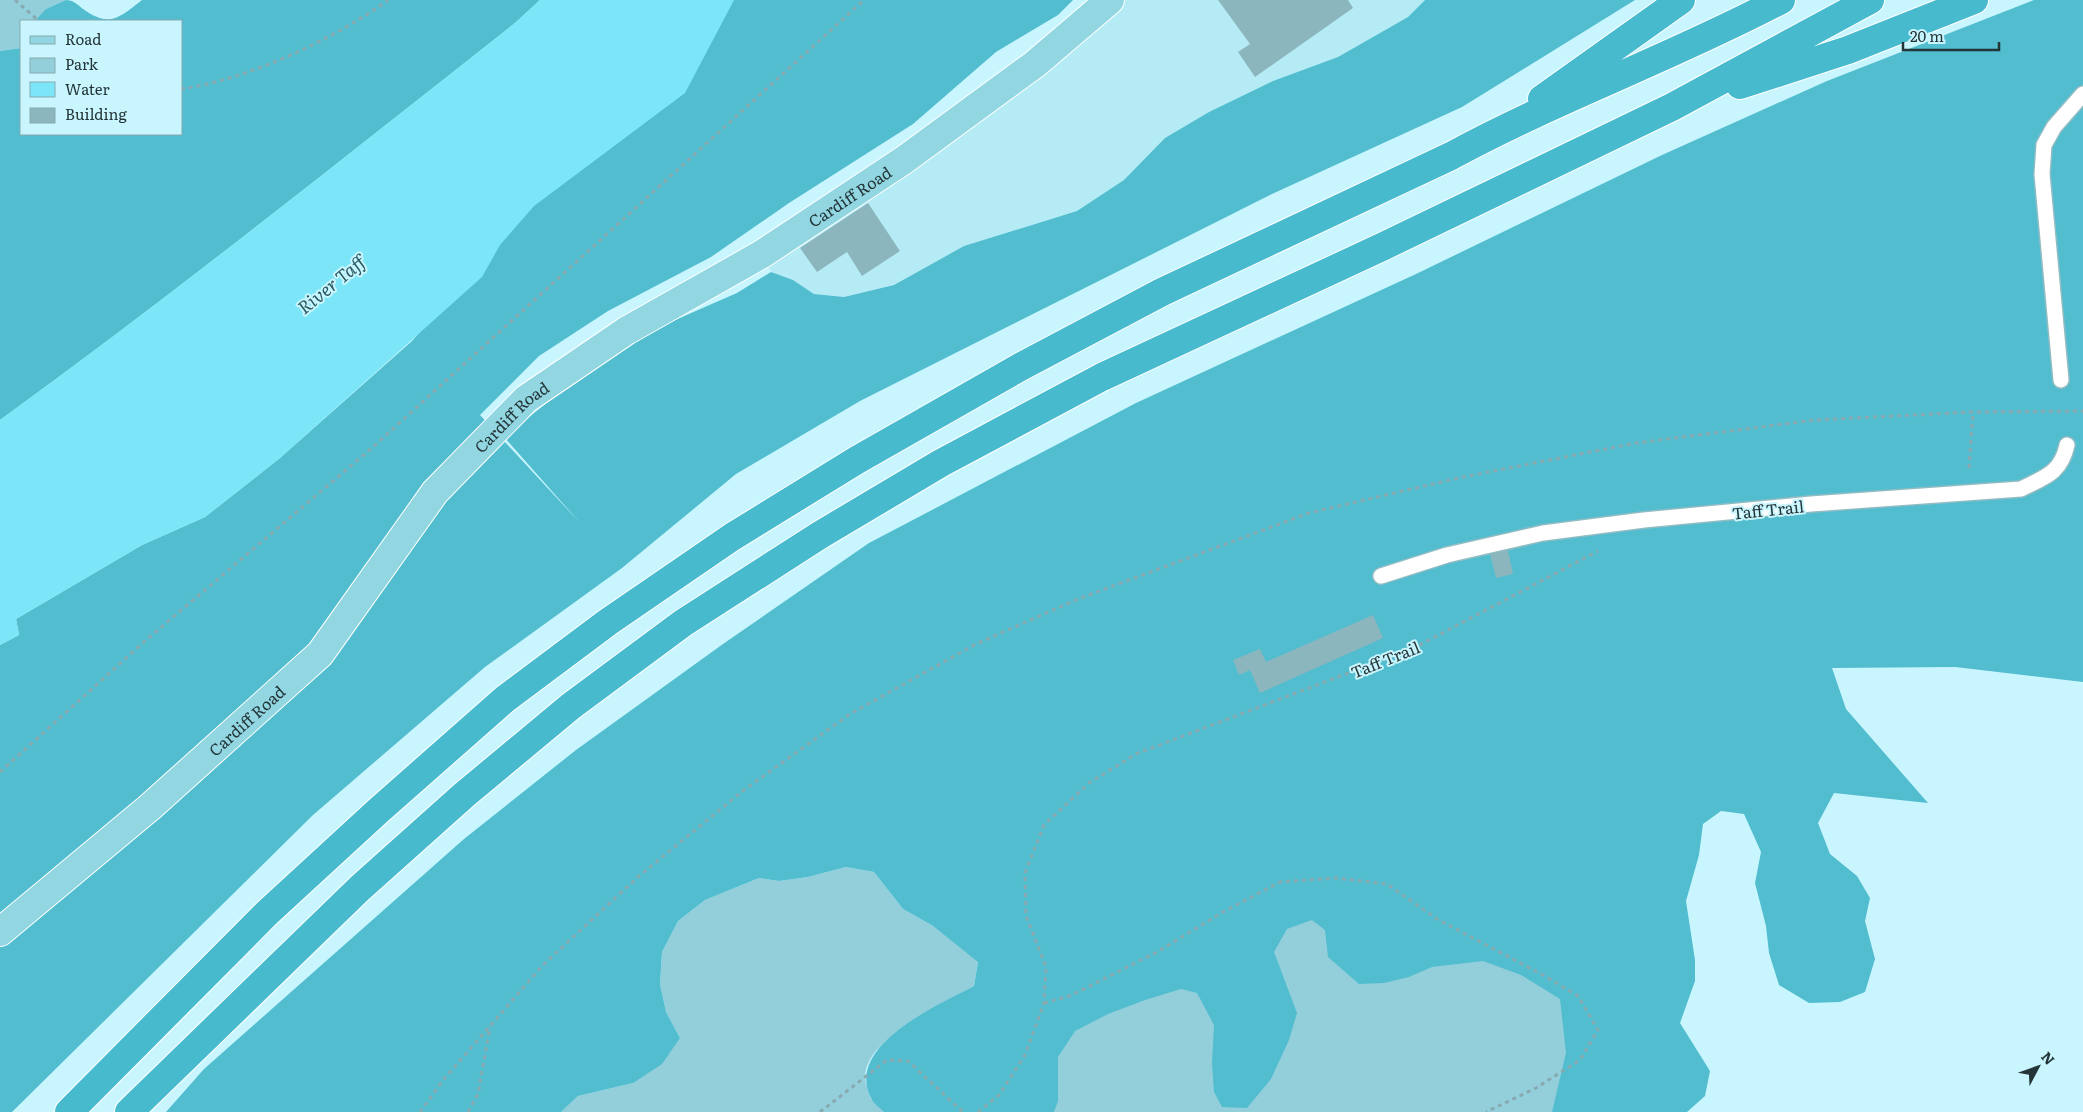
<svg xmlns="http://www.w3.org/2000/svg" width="2083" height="1112" viewBox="0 0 2083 1112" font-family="Literata,serif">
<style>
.built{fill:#b5ebf5}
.green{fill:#92cfdb}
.forest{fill:#51bdcf}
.water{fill:#7ce6f8}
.building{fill:#8bb6be}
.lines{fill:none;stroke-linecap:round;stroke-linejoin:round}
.lane-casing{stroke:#92bcc4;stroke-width:18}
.primary-casing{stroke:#fff;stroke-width:30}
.highway-casing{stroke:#fff;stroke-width:30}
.path{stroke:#87a9af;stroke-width:3;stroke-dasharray:4 4;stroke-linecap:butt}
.lane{stroke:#fff;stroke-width:15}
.primary{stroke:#91d6e1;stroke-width:28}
.highway{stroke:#48bacd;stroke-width:28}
.labels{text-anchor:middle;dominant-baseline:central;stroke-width:4;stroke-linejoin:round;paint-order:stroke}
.street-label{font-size:16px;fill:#243538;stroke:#c9f6fe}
.water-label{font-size:18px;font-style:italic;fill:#2a5961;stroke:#c9f6fe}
</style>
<rect width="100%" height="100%" fill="#c9f6fe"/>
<path class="built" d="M1110,0h315l-17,17 -70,40 -65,24 -64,31 -44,26 -41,42 -47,31 -113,35 -70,39 -50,12 -30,-3 -21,-14 -22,-8 -9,-18z"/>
<path class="green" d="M0,0h66l-20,9 -7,12h-18v27l-21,3z
M1254,863l346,124 36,125h-636l65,-140z
M846,867l28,5 29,37 30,17 45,35 -4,25c-30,17 -107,51 -109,90 0,7 4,16 6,23l54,13h-364l17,-16 55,-13 47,-45 -14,-26 -6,-28 2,-32 16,-31 27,-21 54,-22 20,3 29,-4z"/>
<path class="forest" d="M66,0c7,0 11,4 17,9 27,19 36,9 59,-9h398l-25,23c-170,134 -340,270 -515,397v-369l21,-3v86h160v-113h-146l11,-12z
M711,0h362l-15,15 -62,37 -83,72 -124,79 -78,54 -103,54 -69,45 -59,59 101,109 -77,-87 40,-32 106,-74 87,-38 34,-21 22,8 21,14 30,3 50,-12 70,-39 113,-35 47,-31 41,-42 44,-26 64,-31 65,-24 70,-40 17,-17h210l-173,107 -190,87 -412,207 -124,73 -114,94 -137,99 -172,148 -301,297h-12v-467l19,-10 -3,-16 126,-74 63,-28 75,-59 132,-117z
M2034,0h49v682l-128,-15 -123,1 14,41 82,94 -94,-10 -16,30 12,31 27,22 13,22 -5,23 10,38 -10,33 -25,10 -31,1 -30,-18 -10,-32 -3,-27 -11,-43 6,-31 -17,-38 -23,-3 -18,13 -4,31 -13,46 9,59v21l-15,42 30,48 -5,25 -18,16h-135l14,-59 -6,-54 -39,-24 -38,-14 -51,6 -23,10 -25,6 -25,1 -31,-27 -3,-27 -13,-10 -25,9 -13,23 23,61 -8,27 -18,39 -24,29 -25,-1 -8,-15 -2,-29 2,-38 -17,-32 -16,-4 -36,11 -37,14 -33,17 -17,26v44l-4,11h-170c-4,-4 -11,-9 -13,-14 -27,-53 68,-93 103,-112l4,-24 -45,-36 -30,-17 -29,-37 -28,-5 -38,10 -29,4 -20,-3 -54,22 -27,21 -16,31 -2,32 6,28 14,26 -18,26 -29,19 -55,13 -17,16h-395l38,-43 260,-230 112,-89 147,-106 146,-101 267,-140 280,-129 246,-119 165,-74z"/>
<path class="water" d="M540,0h194l-49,93 -151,113 -34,39 -18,32 -202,181 -75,59 -63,28 -126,74 3,16 -19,10v-225c175,-127 345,-263 515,-397z"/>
<path class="building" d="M1218,0h130l5,8 -98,69 -17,-25 12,-8z
M868,203l32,48 -38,25 -15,-24 -30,20 -17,-24z
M1508,550l5,24 -17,4 -6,-24z
M1373,615l10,23 -123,55 -10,-23 -11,5 -6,-15 27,-11 6,13z"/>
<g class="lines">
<defs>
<path id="lane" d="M2061,380l-19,-206 2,-29 10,-18 29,-33
M1381,576l66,-21 96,-22 101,-13 167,-16 210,-15c24,-12 40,-16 46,-44"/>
<g id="primary">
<path id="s1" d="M0,932l150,-125 170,-153 115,-162 91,-93 100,-68 136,-77 142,-94 131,-96 75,-64"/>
</g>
<path id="highway" d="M1740,85l108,-35 126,-50
M1542,99l139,-99
M69,1112l198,-199 111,-102 127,-112 103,-77 124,-85 125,-77 165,-94 140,-74 289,-136c107,-58 222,-99 330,-156
M129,1112l231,-224 104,-93 107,-89 112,-83 137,-88 121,-72 161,-86 282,-131 288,-139 198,-107"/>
</defs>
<use href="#lane" class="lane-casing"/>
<use href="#primary" class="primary-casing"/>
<use href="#highway" class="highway-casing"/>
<path class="path" d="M15,0l24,21
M181,89c65,-9 154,-50 207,-89
M1969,468l4,-56
M0,772l145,-131 228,-194 491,-447
M1044,1003l26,-7 87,-44 66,-40 57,-30 55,-4 52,6 50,35 106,56 35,21 20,34 -18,30 -44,28 -50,24
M420,1112l24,-33 99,-114 96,-89 105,-86 106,-76 126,-70 102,-45 231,-86 154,-36 173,-34 179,-23 158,-8 110,-1
M468,1112l10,-18 12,-67
M820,1112l67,-52 21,1 55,51
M978,1112l21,-17 26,-40 19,-52 2,-36 -20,-51 -1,-43 19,-48 45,-42 47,-29 278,-106 184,-97"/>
<use href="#lane" class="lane"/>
<use href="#primary" class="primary"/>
<use href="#highway" class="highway"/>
</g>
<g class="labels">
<g class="street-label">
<text stroke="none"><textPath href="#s1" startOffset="1135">Cardiff Road</textPath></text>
<text stroke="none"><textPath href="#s1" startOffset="730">Cardiff Road</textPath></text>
<text transform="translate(1768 509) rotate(-6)">Taff Trail</text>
<text transform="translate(1385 659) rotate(-22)">Taff Trail</text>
<text stroke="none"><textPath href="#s1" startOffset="325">Cardiff Road</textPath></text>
</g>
<g class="water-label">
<text transform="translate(331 284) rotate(-39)">River Taff</text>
</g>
</g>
<rect x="20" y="20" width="162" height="115" fill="#c9f6fe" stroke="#87a9af"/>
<rect x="30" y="36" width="25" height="8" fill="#91d6e1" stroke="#87a9af"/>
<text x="65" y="45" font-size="15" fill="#243538">Road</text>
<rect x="30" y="58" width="25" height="15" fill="#92cfdb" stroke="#87a9af"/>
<text x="65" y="70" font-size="15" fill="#243538">Park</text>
<rect x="30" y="82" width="25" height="15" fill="#7ce6f8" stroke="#87a9af"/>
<text x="65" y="95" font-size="15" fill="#243538">Water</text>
<rect x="30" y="108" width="25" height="15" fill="#8bb6be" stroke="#87a9af"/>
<text x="65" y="120" font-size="15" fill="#243538">Building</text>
<g transform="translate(2038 1067) rotate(49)" stroke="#c9f6fe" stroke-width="4" paint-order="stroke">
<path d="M0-4L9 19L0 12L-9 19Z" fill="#243538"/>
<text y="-8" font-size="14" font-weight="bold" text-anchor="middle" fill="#243538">N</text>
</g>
<path d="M1903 42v8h96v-8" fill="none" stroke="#243538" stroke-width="2.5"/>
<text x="1910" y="42" font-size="15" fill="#243538" stroke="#c9f6fe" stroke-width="4" paint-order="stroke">20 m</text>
</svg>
